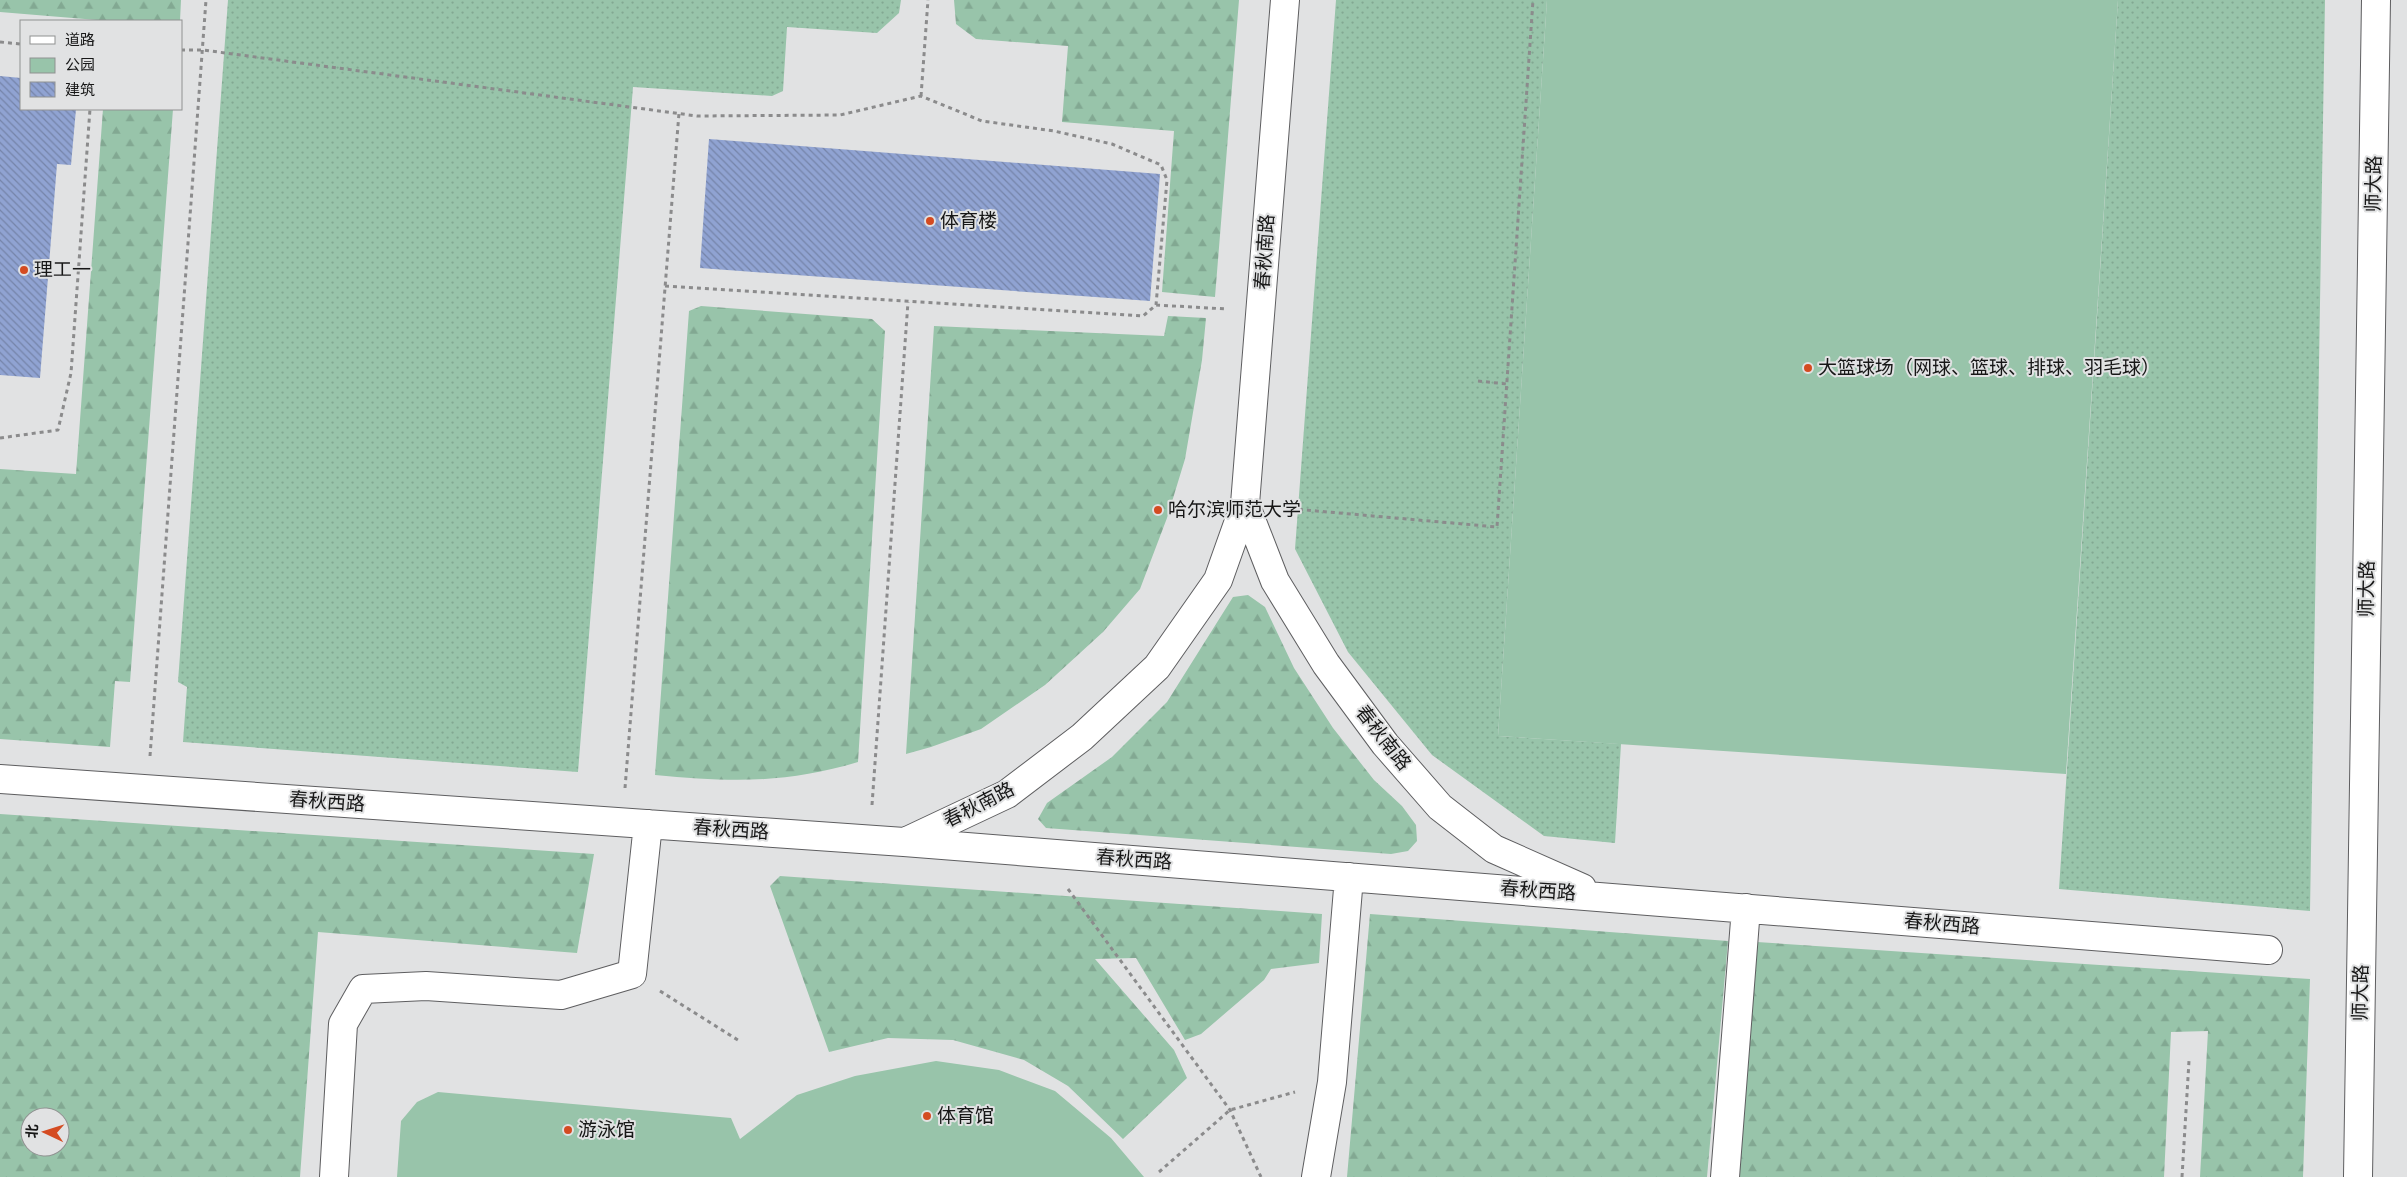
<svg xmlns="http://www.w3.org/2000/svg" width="2407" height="1177" viewBox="0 0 2407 1177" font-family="Signika,'Noto Sans SC',sans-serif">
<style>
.green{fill:url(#green-dots)}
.forest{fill:url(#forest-firs);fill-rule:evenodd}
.pitch{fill:#98c4aa}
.building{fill:url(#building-back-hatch)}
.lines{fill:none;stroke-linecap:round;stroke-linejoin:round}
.minor-casing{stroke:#5e5e60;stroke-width:30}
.path{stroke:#8b8b8c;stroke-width:3;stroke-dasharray:4 4;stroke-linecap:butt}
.minor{stroke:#fff;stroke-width:28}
.poi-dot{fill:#d44b21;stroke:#e1e2e3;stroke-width:2}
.labels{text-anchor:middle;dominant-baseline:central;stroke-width:4;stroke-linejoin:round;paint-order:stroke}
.street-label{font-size:19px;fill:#171717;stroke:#e1e2e3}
.poi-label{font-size:19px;fill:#171717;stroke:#e1e2e3;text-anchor:start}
</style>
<defs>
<pattern id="green-dots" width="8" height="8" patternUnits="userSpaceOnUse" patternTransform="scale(1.25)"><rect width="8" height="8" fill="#98c4aa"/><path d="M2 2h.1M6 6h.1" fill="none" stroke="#82a892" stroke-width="1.8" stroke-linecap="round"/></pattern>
<pattern id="forest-firs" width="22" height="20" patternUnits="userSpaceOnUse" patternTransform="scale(1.25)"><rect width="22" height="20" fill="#98c4aa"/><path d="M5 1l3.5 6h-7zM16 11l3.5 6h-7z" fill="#82a892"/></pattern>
<pattern id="building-back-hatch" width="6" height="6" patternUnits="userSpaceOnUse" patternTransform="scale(1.25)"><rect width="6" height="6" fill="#90a3d2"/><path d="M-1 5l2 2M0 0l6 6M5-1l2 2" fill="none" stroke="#7584a9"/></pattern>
</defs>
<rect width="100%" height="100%" fill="#e1e2e3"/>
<path class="green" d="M228,0h673l-2,13 -22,20 -90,-6 -4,64 -11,5 -139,-9 -55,685 -395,-30 4,-55 -9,-5z
M1336,0h211l-49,736 123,8 -6,99 -71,-7 -112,-81 -84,-103 -53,-103z
M2118,0h207l-15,911 -251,-22z"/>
<path class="forest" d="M0,0h181l-1,21h-71l-109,-9z
M954,0h285l-24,297 -53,-5 12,-161 -112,-9 6,-76 -92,-7 -20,-15z
M103,109h70l-43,573 -15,-1 -5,66 -110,-8v-270l76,5z
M701,306l171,13 13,12 -27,431c-73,22 -128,20 -203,13l34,-464z
M1168,316l38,2 -4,42 -17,99 -18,59 -27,71 -37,43 -58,53 -64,44 -50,18 -25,7 28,-428 230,10z
M1248,595l17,12 29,61 39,60 41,52 28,26 14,19 1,16 -9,10 -17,3 -345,-26 -8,-9 9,-16 65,-46 55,-55 66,-105z
M0,814l594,40 -17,99 -259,-21 -18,245h-300zM30,1117h30v30h-30z
M780,876l542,38 -3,49 -48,6 -7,11 -63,54 -16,6 -49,-82 -41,1 79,91 13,28 -64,61 -55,-53 -44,-26 -71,-20 -65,-2 -59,14 -59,-166z
M1370,914l358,27 -21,236h-360z
M1757,942l553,37 -7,198h-103l8,-146 -37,1 -7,145h-425z"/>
<path class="pitch" d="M1547,0h571l-52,774 -568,-38z
M936,1061l63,9 56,21 56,47 33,39h-747l4,-56 16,-19 21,-10 293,26 9,21 57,-44 58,-19z"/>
<path class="building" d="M0,76l21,2v31h55l-5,56 -14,-1 -17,214 -40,-3z
M709,139l451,35 -10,127 -450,-33z"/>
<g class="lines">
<defs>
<path id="minor" d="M1245,504l30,77 51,83 59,80 55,63 54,42 88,39
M0,779l904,63 1364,108
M905,842l102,-48 75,-57 75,-70 61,-87 27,-76 40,-504
M334,1177l9,-153 20,-35 63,-3 135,9 71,-21 16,-150
M1316,1177l16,-95 17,-205
M1725,1177l21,-269
M2358,1177l18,-1177"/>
</defs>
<use href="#minor" class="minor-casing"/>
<path class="path" d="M0,42l21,2
M181,50h22l494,66 143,-1 81,-19 61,25 72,10 58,13 49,21 6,15 -11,125
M921,96l7,-96
M665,286l478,30 13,-11 71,4
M1478,381l29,3
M0,438l58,-8 13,-57 19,-264
M1283,508l214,19 36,-527
M150,756l56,-756
M625,788l54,-675
M872,805l36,-503
M1068,889l162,221 31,67
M660,991l81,51
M1159,1172l71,-62 65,-18
M2182,1177l7,-116"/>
<use href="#minor" class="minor"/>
</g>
<g class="poi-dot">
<circle cx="930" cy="221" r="5"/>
<circle cx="24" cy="270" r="5"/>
<circle cx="1808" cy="368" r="5"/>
<circle cx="1158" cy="510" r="5"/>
<circle cx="927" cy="1116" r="5"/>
<circle cx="568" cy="1130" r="5"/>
</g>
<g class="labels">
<g class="street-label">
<text transform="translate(2374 184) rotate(-89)">师大路</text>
<text transform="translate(1265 252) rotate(-86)">春秋南路</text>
<text transform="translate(2367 589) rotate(-89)">师大路</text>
<text transform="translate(1383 738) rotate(52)">春秋南路</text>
<text transform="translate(327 802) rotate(4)">春秋西路</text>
<text transform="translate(979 805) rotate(-27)">春秋南路</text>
<text transform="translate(731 830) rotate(4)">春秋西路</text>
<text transform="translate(1134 860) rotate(4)">春秋西路</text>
<text transform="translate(1538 891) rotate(4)">春秋西路</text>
<text transform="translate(1942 924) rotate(5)">春秋西路</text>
<text transform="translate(2361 993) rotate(-89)">师大路</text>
</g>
<g class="poi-label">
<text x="940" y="221">体育楼</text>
<text x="34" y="270">理工一</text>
<text x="1818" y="368">大篮球场（网球、篮球、排球、羽毛球）</text>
<text x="1168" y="510">哈尔滨师范大学</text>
<text x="937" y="1116">体育馆</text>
<text x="578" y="1130">游泳馆</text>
</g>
</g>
<rect x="20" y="20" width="162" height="90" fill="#e1e2e3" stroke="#909191"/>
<rect x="30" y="36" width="25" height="8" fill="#ffffff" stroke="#909191"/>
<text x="65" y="45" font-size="15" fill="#171717">道路</text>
<rect x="30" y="58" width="25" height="15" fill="#98c4aa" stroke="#909191"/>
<text x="65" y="70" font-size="15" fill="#171717">公园</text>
<rect x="30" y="82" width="25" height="15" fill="url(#building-back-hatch)" stroke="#909191"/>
<text x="65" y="95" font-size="15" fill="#171717">建筑</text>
<g transform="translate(45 1132) rotate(274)"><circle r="24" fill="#e1e2e3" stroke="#909191"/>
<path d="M0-4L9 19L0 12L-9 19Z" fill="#d44b21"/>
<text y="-8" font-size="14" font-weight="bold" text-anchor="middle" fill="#171717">北</text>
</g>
</svg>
